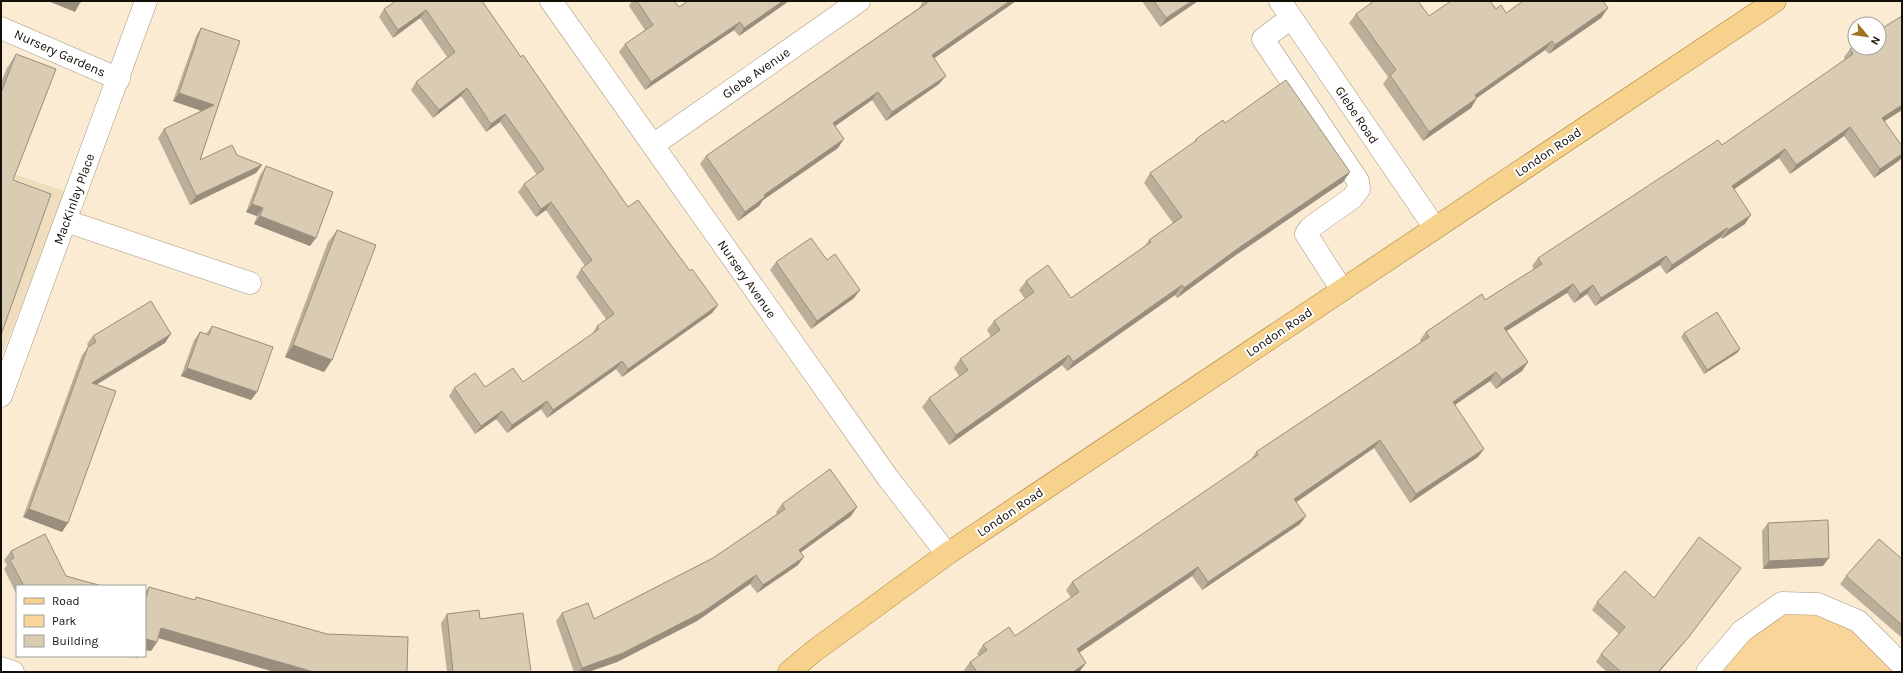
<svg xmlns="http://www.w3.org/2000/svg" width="1903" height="673" viewBox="0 0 1903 673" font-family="Karla,sans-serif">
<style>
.built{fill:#f0ddbe}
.green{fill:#f9d599}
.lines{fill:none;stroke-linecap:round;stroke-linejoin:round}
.minor-casing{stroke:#a69881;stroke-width:23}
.major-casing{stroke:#a37a2d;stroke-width:23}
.minor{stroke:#fff;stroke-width:22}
.major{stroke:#f6d28d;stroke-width:22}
.wall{fill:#bbaf9a}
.shaded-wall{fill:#998e7d}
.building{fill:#dacbb3;stroke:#998e7d}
.labels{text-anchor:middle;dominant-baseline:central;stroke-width:4;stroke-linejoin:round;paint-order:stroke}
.street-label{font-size:13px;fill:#140f07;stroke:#fff}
</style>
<rect width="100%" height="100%" fill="#faebd2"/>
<path class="built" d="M1,170l66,22 -66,165z"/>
<path class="green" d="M1782,603l76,18 44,51h-195z"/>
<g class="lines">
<defs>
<path id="minor" d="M551,1l337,477 59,76
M1280,1l155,227
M1291,18l-28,21 95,142 1,8 -7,9 -42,30 -4,6 36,56
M1,28l118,51
M653,145l206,-144
M66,221l184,62
M1,396l145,-395
M1,668l12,4
M1707,672l35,-41 40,-28 36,1 40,17 44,44"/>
<path id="major" d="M789,672l25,-21 133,-97 828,-553"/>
</defs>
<use href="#minor" class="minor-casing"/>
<use href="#major" class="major-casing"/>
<use href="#minor" class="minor"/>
<use href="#major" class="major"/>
</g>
<path class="wall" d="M482,1l39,56 107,150 62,64 28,34 -6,8 -90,64 -6,-8 -69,49 -6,-9 -34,24 -11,-14 -21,15 -26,-38 5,-8 31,-1 38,-5 69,-48 5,-8 9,-7 -30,-42 5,-8 4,-3 -39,-56 -10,7 -18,-25 6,-8 13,-9 -37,-53 -14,10 -25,-36 -28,22 -22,-28 5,-8 31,-25 -27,-39 -27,20 -14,-21 5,-8z
M632,1h42l5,6 9,-6h101l-50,35 -5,-6 -89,60 -26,-38 6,-8 20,-14 -16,-24z
M923,1h93l-82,57 5,26 -53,37 -14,-21 -37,26 3,22 -75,52 -4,6 -21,15 -38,-57 6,-8 213,-148z
M1142,1h56l-38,26z
M1608,8l-7,10 -52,36 -4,-4 -68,48 -6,10 -48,33 -40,-57 5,-7 -39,-54 7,-9 73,2 67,-7 10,4z
M201,28l39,13 -40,119 37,-5 25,10 -6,8 -66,32 -32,-67 6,-9 37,-18 -28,-10 23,-65z
M1850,49l52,61 -17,11 15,39 -26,18 -30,-42 -54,38 -11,-16 -45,31 11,35 -23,15 -1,-2 -55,37 -6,-9 -65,41 -8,-12 -13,9 -7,-10 -60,38 21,31 -6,9 -26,18 -6,-8 -35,24 23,52 -68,46 -36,-55 -78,54 4,22 -98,66 -10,-14 -113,77 7,10 -7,9h-114l-1,-2 6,-8 9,-6 -2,-2 6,-9 32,-9 56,-38 -5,-8 6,-8 178,-121 6,-9 165,-110 -1,-2 6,-8 59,-32 49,-31 -2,-3 6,-8 184,-113 123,-85 -1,-3z
M16,54l-3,126 -12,155v-253l6,-14z
M1225,123l125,49 -7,10 -110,75 -56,41 -2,-3 -108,76 -5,-6 -113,80 -27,-38 7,-9 30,-22 -5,-8 6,-9 31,-22 -4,-7 7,-9 31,-22 -6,-9 7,-9 45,17 74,-52 4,-6 24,-17 -29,-40 6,-10 43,-30 3,-4z
M266,166l44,80 -56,-22 3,-8 -11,-4 14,-37z
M337,230l-5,130 -8,12 -39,-15 43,-115z
M776,262l78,36 -43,31 -41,-59z
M212,326l45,66 -6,8 -70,-24 13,-36 6,-8 6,2z
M1684,333l56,16 -3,4 -33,21 -23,-37z
M93,336l72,7 -68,41 -35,148 -39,-15 59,-162 6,-8 -1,-3z
M782,504l69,12 -50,36 -3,13 -41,28 -7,-9 -53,37 -80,41 -29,10h-14l-18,-51 6,-8 32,6 119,-61 64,-44 -1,-2z
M1768,523l55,43 -60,3 -1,-38z
M11,551l55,25 37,10h-86v9l-13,-26 3,-4 -3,-5z
M1902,559v79l-62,-54 6,-8z
M1741,568l-59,77 -23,27h-52l-11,-10 5,-8 18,-20 -27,-24 5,-8 57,-4z
M149,587l45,13 2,-3 211,75h-132l-117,-34 -1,4 -6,9 -6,-1v-58z
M447,614l33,5 51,53h-84l-6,-49z"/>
<path class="shaded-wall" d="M48,1h27l5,2 -5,9z
M783,1h6l-50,35 5,-8z
M1010,1h6l-90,63 6,-9z
M1192,1h6l-38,26 6,-9z
M1608,8l-7,10 -52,36 6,-9z
M426,10l-6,8 -27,20 5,-8z
M740,22l-6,8 -89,60 6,-8z
M1552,41l-7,9 -77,54 7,-9z
M946,76l-7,8 -53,37 6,-9z
M467,88l-6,8 -28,22 6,-8z
M878,92l-6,8 -45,32 6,-9z
M179,93l35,12 -6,8 -35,-12z
M1477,98l-6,10 -48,33 6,-9z
M1902,105v5l-26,16 6,-8z
M505,114l-5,8 -14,10 5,-8z
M1850,127l-6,9 -54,38 6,-9z
M844,139l-6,9 -75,52 -4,6 -21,15 7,-9 19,-17z
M1785,149l-6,9 -53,37 6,-9z
M1902,154v2l-2,4 -26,18 6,-9z
M262,165l-6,8 -66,32 6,-9z
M1350,172l-7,10 -110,75 -56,41 7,-10 56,-41z
M551,202l-5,8 -10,7 5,-8z
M252,204l11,4 -6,8 -11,-4z
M1751,215l-6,9 -23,15 6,-9z
M260,216l56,22 -6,8 -56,-22z
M1727,228l-6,9 -55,37 6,-9z
M1666,256l-6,9 -65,41 6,-8z
M1573,284l-6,9 -69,43 6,-8z
M1182,285l-7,10 -108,76 6,-9z
M1593,285l-6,9 -13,9 6,-9z
M860,290l-6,8 -43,31 6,-8z
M718,305l-6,8 -90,64 6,-8z
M171,334l-6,9 -79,48 6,-8z
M293,345l39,15 -8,12 -39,-15z
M1740,349l-3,4 -33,21 3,-4z
M1069,355l-7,10 -113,80 7,-10z
M622,361l-6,8 -69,49 6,-8z
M1528,362l-6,9 -26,18 6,-9z
M187,368l70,24 -6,8 -70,-24z
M1496,372l-6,9 -43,29 6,-8z
M547,401l-6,8 -34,24 5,-8z
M502,411l-6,8 -21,15 6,-8z
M1380,440l-6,8 -86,60 6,-9z
M1484,449l-6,8 -68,46 6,-9z
M857,507l-6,9 -58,42 6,-8z
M29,509l39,14 -6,9 -39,-15z
M1306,516l-6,8 -98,66 6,-8z
M804,557l-6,8 -41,28 6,-8z
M1829,558l-6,8 -60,3 6,-8z
M1198,567l-6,9 -121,82 6,-9z
M1741,568l-59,77 -23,27h-1z
M756,575l-6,9 -53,37 -80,41 -29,10h-9l3,-4z
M161,628l153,44h-39l-120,-35z
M146,639l11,3 -6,9 -6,-1v-10z
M131,656h7l-1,2z
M1086,663l-6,8 -7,1z"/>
<path class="building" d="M75,1h6l-1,2z
M396,1h86l39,56 2,-2 105,152 10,-7 52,71 2,-2 26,36 -90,64 -6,-8 -69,49 -6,-9 -35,24 -10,-14 -21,15 -27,-38 21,-15 10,14 28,-19 10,14 76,-53 -2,-3 17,-12 -33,-45 11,-9 -41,-58 -10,7 -17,-25 20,-15 -39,-55 -14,10 -24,-36 -28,22 -23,-28 39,-30 -29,-42 -28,20 -14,-21z
M637,1h37l5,6 9,-6h95l-39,27 -4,-6 -89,60 -26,-38 28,-19z
M926,1h84l-78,54 14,21 -54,36 -14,-20 -45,31 11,16 -80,56 1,2 -20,15 -39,-56 221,-153z
M1154,1h38l-26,17z
M1374,1h44l11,15 22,-15h39l6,8 5,-4 5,8 17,-12h80l5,7 -53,37 -3,-4 -77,54 2,3 -48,34 -39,-57 6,-5 -40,-56z
M1902,16v89l-20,13 20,28v8l-22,15 -30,-42 -54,38 -11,-16 -53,37 19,29 -23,15 -1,-2 -55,37 -6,-9 -65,42 -8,-13 -13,9 -7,-10 -69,44 24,34 -26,18 -6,-8 -43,30 31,47 -68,45 -36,-54 -86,59 12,17 -98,66 -10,-15 -121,82 9,14 -13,9h-96l-7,-10 17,-12 -4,-5 26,-18 6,9 64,-44 -7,-10 186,-127 -2,-3 173,-115 -3,-5 56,-38 3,6 57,-36 -4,-6 180,-118 4,5 131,-91 -3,-5 5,-4v3h24v-18z
M201,28l39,13 -40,119 32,-15 5,10 25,10 -66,31 -32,-67 50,-24 -35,-12z
M16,54l40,15 -43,111 38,14 -50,141v-242z
M1286,80l64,92 -110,75 -56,41 -2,-3 -109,77 -4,-7 -113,80 -27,-37 39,-28 -8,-11 40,-29 -6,-9 40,-29 -8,-11 22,-16 23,33 80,-56 -2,-2 33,-23 -32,-44 47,-33 -1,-1 27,-19 2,3z
M266,166l67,26 -17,46 -56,-22 3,-8 -11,-4z
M337,230l39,15 -44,115 -39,-15z
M811,238l16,22 8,-6 25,36 -43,31 -41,-59z
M151,301l20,33 -79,49 24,8 -48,132 -39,-14 59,-162 8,-5 -3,-6z
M1717,312l23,37 -33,21 -23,-37z
M212,326l61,21 -16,45 -70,-24 13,-36 9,3z
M830,469l27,38 -58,43 5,7 -41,28 -7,-10 -53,37 -80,41 -41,15 -20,-55 26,-10 6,16 119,-61 72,-49 -3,-5z
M1828,520l1,38 -60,3 -1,-38z
M45,534l21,42 36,10h-78l-14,-26 4,-2 -3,-7z
M1699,537l42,31 -53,70 -30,34h-37l-20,-18 24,-27 -28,-25 28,-31 29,27z
M1879,539l23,20v66l-56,-49z
M149,587l46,13 1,-3 131,37 81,3 -1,35h-93l-153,-44 -4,14 -11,-3 -1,4v-45h1z
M479,610l1,9 43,-6 8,59h-78l-6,-58z"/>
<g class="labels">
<g class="street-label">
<text transform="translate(60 53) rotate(24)">Nursery Gardens</text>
<text transform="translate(756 73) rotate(-35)">Glebe Avenue</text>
<text transform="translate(1357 115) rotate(56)">Glebe Road</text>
<text transform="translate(1548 152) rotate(-34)">London Road</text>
<text transform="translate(74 199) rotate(-70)">MacKinlay Place</text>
<text transform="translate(747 279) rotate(55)">Nursery Avenue</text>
<text transform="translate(1279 332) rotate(-34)">London Road</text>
<text transform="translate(1010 512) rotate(-34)">London Road</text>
</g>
</g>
<rect width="1903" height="673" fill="none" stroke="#140f07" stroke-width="4"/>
<rect x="16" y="585" width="130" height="72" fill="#ffffff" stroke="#a19f9c"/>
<rect x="24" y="598" width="20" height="6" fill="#f6d28d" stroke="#a19f9c"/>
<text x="52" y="605" font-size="12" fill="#140f07">Road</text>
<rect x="24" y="615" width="20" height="12" fill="#f9d599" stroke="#a19f9c"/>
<text x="52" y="625" font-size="12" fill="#140f07">Park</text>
<rect x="24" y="635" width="20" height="12" fill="#dacbb3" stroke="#a19f9c"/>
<text x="52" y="645" font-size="12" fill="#140f07">Building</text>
<g transform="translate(1867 36) rotate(119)"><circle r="19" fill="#ffffff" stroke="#a19f9c"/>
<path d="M0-3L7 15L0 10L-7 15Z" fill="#9f7524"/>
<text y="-6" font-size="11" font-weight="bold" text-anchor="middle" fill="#140f07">N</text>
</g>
</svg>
